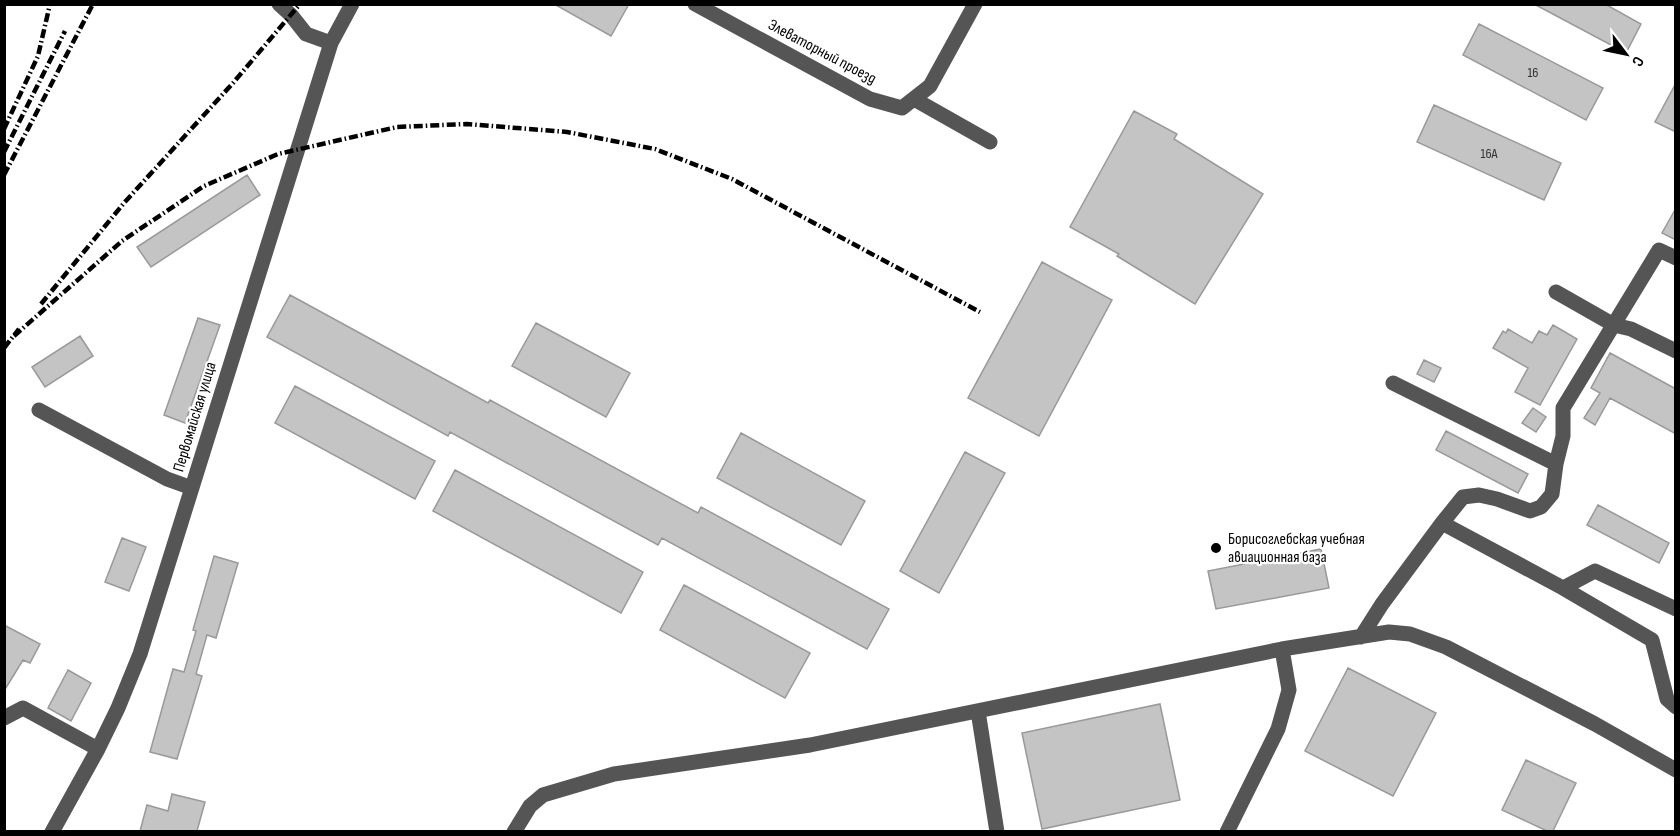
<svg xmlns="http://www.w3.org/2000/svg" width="1680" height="836" viewBox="0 0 1680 836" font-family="'Sofia Sans Condensed',sans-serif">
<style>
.building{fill:#c4c4c4;stroke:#999;stroke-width:1.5}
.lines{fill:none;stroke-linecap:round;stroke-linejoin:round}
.minor{stroke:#555;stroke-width:15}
.rail{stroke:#000;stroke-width:4.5;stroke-dasharray:9 3 1.5 3;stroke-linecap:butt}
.poi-dot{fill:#000;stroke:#fff;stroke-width:2}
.labels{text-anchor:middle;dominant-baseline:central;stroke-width:4.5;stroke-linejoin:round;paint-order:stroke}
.number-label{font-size:14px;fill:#313131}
.street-label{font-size:16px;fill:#000;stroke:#fff}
.poi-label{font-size:16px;fill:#000;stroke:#fff;text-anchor:start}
</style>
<rect width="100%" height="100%" fill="#fff"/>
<path class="building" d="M554,4h75l-18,32z
M1534,4h71l36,20 -15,29z
M1479,24l124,64 -17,32 -123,-65z
M1676,83v49l-21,-10z
M1434,105l127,58 -17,37 -127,-58z
M1134,111l43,23 -3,5 89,55 -68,110 -78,-48 2,-2 -49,-27z
M247,175l13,20 -109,72 -14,-20z
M1676,208v32l-14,-7z
M1042,262l70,38 -73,136 -71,-38z
M290,295l198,108 2,-3 208,113 3,-6 188,102 -22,40 -205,-111 -4,7 -208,-113 -2,4 -181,-99z
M198,318l22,7 -35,98 -21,-8z
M536,323l94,50 -24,44 -94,-51z
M1553,325l24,14 -37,66 -25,-13 13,-24 -35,-20 10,-17 3,2 2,-4 24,14 7,-12 8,4z
M80,336l13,20 -48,31 -13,-20z
M1610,353l66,36v45l-66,-36 -15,27 -11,-7 16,-25 -9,-5z
M1424,360l17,8 -7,14 -17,-8z
M295,386l140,75 -20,38 -140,-76z
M1533,408l13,9 -10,15 -14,-9z
M1446,431l82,43 -10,19 -82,-43z
M741,433l124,68 -24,44 -124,-67z
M965,452l40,21 -66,120 -39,-22z
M455,470l188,102 -22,41 -188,-102z
M1598,505l71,38 -10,20 -72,-38z
M122,538l24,9 -17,44 -24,-9z
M1321,549l8,39 -113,21 -8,-38z
M214,556l24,7 -22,75 -9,-3 -11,39 6,2 -25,83 -27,-7 23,-83 11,3 12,-41 -3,-1z
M684,585l126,68 -25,45 -125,-68z
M4,625l36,19 -10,19 -7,-3 -19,31z
M1348,668l88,45 -43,83 -88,-45z
M68,670l23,13 -20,38 -23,-13z
M1160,704l20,96 -138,29 -20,-96z
M1526,760l50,23 -23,48h-6l-45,-21z
M172,794l33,8 -8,29h-57l7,-26 21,6z"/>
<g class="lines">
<path class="minor" d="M279,4l12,11 15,19 25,9
M695,4l175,95 32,9 28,-22 45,-82
M914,99l76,43
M1556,292l58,33 17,4 45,22
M1393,383l163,81
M39,410l128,69 25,9
M1442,523l21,-26 16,-2 18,4 33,12 11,-4 11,-13 4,-30 7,-28v-28l96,-158 17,8
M1563,588l32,-17 81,38
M1361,637l21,-33 60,-81 121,65 89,52 15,59 9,8
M978,711l19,121
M4,718l19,-10 75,41
M52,832l46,-83 20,-41 22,-54 191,-611 21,-39
M514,832l16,-26 13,-11 71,-21 196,-29 472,-96 107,-17 21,2 36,13 149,77 81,46
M1227,832l51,-103 11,-39 -7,-41"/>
<path class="rail" d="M4,129l34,-73 12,-52
M4,152l61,-121
M4,175l89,-171
M41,304l83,-101 109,-120 67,-79
M14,336l108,-95 82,-55 74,-32 119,-27 70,-3 100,8 88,17 77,30 248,133
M4,348l15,-19"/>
</g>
<circle class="poi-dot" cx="1216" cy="548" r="6"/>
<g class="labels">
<g class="number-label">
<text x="1533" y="72">16</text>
<text x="1489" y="153">16А</text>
</g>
<g class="street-label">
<text transform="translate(822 52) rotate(28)">Элеваторный проезд</text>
<text transform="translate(195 417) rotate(-73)">Первомайская улица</text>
</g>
<g class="poi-label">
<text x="1228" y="539">Борисоглебская учебная<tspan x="1228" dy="18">авиационная база</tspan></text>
</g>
</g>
<rect width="1680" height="836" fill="none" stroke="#000000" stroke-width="12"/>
<g transform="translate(1626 54) rotate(122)" stroke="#ffffff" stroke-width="4.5" paint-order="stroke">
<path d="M0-4.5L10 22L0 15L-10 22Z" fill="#000000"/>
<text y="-9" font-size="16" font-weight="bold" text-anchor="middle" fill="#000000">С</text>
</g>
</svg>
